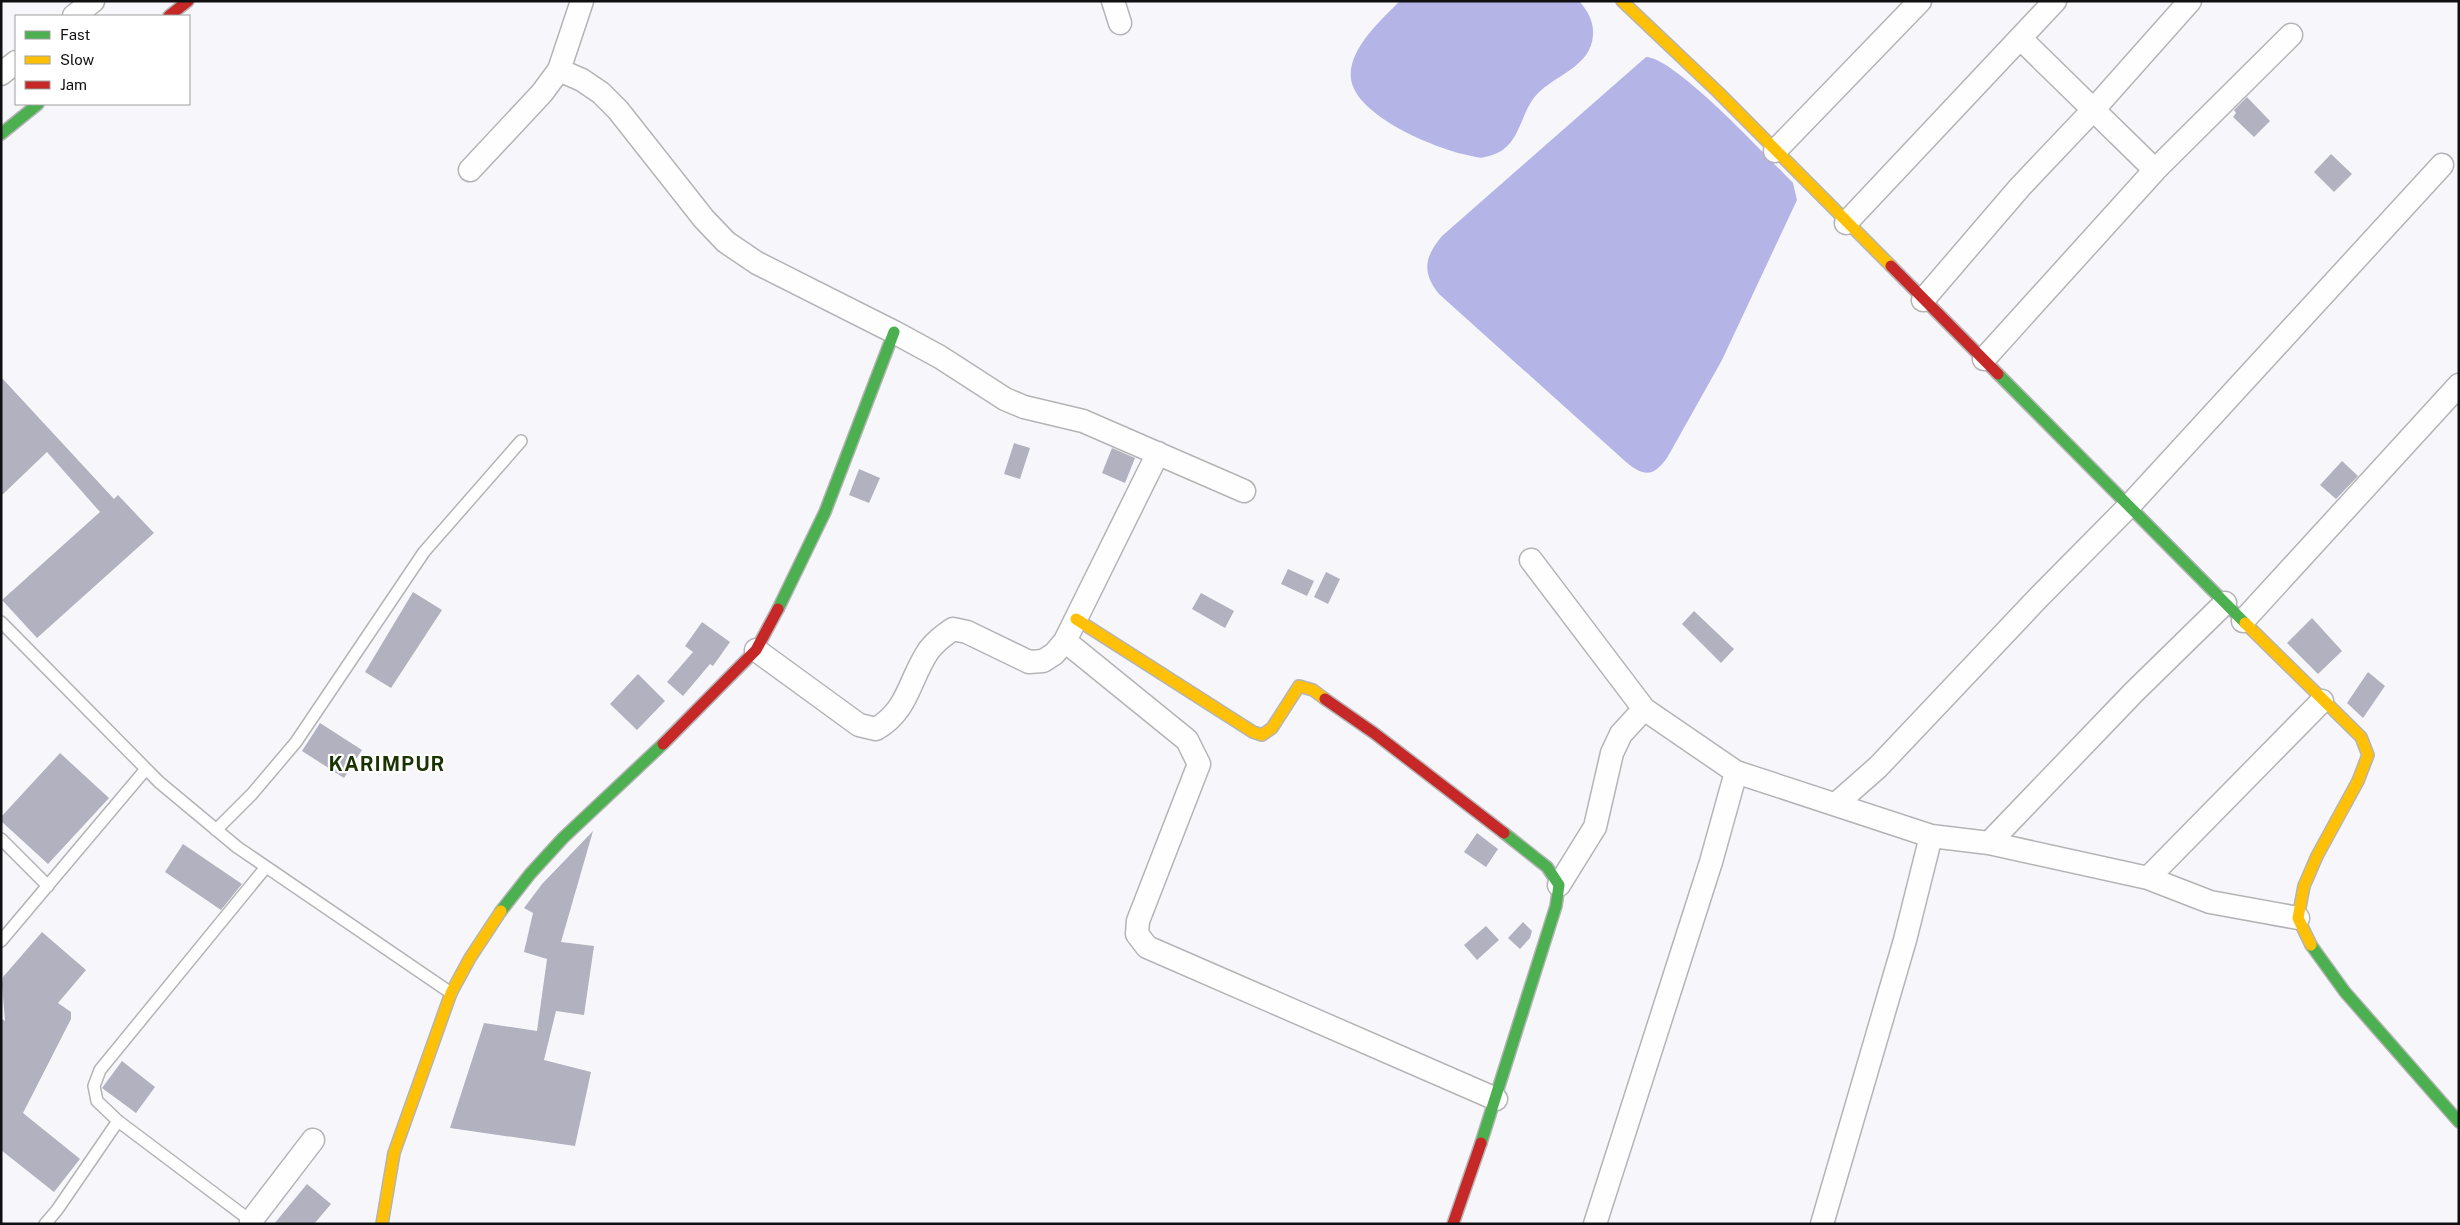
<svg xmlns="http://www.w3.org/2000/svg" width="2460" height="1225" viewBox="0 0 2460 1225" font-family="'Public Sans',sans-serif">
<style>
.water{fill:#b4b4e7}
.building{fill:#b1b1bf}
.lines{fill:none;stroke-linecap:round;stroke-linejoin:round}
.lane-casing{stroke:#b4b4b6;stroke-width:14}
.street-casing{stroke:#b4b4b6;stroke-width:25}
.fast-casing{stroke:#b4b4b6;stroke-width:14}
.slow-casing{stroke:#b4b4b6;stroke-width:14}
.jam-casing{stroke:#b4b4b6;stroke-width:14}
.lane{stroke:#fefefe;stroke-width:11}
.street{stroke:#fefefe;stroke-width:22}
.fast{stroke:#4caf50;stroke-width:11}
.slow{stroke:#ffc107;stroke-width:11}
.jam{stroke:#c62828;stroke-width:11}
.labels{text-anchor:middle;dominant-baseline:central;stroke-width:4.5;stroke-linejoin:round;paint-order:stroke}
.district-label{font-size:20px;font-weight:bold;letter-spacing:1px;fill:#1a3302;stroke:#fff}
</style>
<rect width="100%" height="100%" fill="#f7f7fb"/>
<path class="water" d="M1400,1h179c9,10 15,21 14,34 -2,34 -42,40 -60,64 -16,24 -14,51 -48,58 -5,2 -13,-1 -18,-2 -33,-7 -111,-39 -116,-76 -4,-29 31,-60 49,-78z
M1646,57c30,1 122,101 147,126l4,17 -75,160 -55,98c-14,19 -23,19 -41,4l-187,-168c-18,-22 -14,-38 3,-58z"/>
<path class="building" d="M2247,97l23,24 -16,16 -21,-20 3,-4 -2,-3z
M2331,154l21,20 -18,18 -20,-20z
M1,377l113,122 4,-4 36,38 -117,105 -35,-38 98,-88 -53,-60 -46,44z
M1014,443l16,5 -10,31 -16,-5z
M1112,448l23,10 -10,25 -23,-10z
M2342,461l16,15 -22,23 -16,-14z
M859,469l21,9 -11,25 -20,-8z
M1288,569l26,12 -7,15 -26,-12z
M1326,572l14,7 -12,25 -14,-7z
M413,592l29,18 -51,78 -26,-16z
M1201,593l33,18 -9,17 -33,-19z
M1694,611l40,38 -13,14 -39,-39z
M2312,618l30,33 -24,23 -31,-31z
M702,622l28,20 -17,24 -3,-2 -27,32 -16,-14 26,-30 -8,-6z
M2368,672l17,14 -22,32 -16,-15z
M638,674l27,27 -28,29 -27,-26z
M320,723l42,27 -18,28 -42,-27z
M60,753l49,45 -61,66 -47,-43v-4z
M593,831l-32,111 33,4 -10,69 -28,-4 -12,49 47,12 -16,74 -125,-18 34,-105 53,8 10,-72 -23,-7 9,-39 -9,-5 18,-24z
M1477,833l21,16 -12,18 -22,-15z
M183,844l59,40 -21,26 -56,-38z
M1523,922l9,9 -2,7 -10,11 -12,-11z
M1486,926l13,14 -22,20 -13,-15z
M42,932l44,38 -28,33 13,9v7l-48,94 57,46 -26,33 -53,-42v-132l4,3 -3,-37 1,-7z
M122,1061l33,26 -19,26 -34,-25z
M307,1184l24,20 -17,20h-40z"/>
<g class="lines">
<defs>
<path id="lane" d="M1,622l158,160 78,65 214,146
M216,830l36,-36 44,-52 128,-190 97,-111
M1,839l47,47
M1,941l145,-172
M45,1224l12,-14 61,-89
M251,1224v-3l-133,-100 -21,-20 -3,-15 6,-16 166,-203"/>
<path id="street" d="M1113,1l7,22
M74,16l19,-15
M2021,39l134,131
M559,70l23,10 19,13 17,17 86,109 22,23 31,21 137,69 46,25 65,42 19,8 59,14 161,70
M1,74l15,-12
M1775,151l145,-150
M470,170l72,-77 17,-23 23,-69
M1846,223l209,-222
M1923,300l97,-113 74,-78 96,-108
M1984,359l171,-189 136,-135
M1531,560l113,149 92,63 195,64 58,7 159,35 62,24 88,16
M2243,621l216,-236
M1065,641l122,99 12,24 -61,157 -1,13 10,13 349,152
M756,650l103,75 17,4c33,-19 33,-50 53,-79 7,-9 15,-15 24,-21l14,3 62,30 14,-1 11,-7 11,-13 93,-188
M1836,804l42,-37 160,-169 92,-93 312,-340
M1989,843l145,-151 91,-89
M2148,878l174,-177
M1559,885l36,-58 17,-74 9,-19 23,-25
M251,1221l62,-81
M1595,1224l116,-362 25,-90
M1822,1224l83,-284 26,-104"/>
<path id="fast" d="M1,134l37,-30
M1998,374l247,249
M778,609l47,-97 69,-180
M501,911l29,-37 33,-36 100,-94
M2311,945l34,47 114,130
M1481,1143l75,-237 3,-21 -12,-18 -43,-34"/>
<path id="slow" d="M1622,1l96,91 173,174
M1076,619l177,113 9,3 10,-7 27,-42 14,4 12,9
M2245,623l116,114 7,18 -10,26 -41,75 -13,30 -6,32 13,27
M382,1224l12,-71 57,-160 19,-35 31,-47"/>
<path id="jam" d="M169,16l19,-15
M1891,266l107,108
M1325,699l49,34 130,100
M663,744l93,-94 22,-41
M1453,1224l28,-81"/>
</defs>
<use href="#lane" class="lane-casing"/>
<use href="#street" class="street-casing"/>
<use href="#fast" class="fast-casing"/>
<use href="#slow" class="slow-casing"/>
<use href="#jam" class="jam-casing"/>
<use href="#lane" class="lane"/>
<use href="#street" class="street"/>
<use href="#fast" class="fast"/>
<use href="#slow" class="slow"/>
<use href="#jam" class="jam"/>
</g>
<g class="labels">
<g class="district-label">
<text x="387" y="764">KARIMPUR</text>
</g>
</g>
<rect width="2460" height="1225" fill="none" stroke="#101012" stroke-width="5"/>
<rect x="15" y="15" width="175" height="90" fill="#ffffff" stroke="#9f9fa0"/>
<rect x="25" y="31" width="25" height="8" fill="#4caf50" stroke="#9f9fa0"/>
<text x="60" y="40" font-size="15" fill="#101012">Fast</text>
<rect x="25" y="56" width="25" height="8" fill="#ffc107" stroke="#9f9fa0"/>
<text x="60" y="65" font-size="15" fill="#101012">Slow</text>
<rect x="25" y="81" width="25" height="8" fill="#c62828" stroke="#9f9fa0"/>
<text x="60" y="90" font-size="15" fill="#101012">Jam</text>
</svg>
